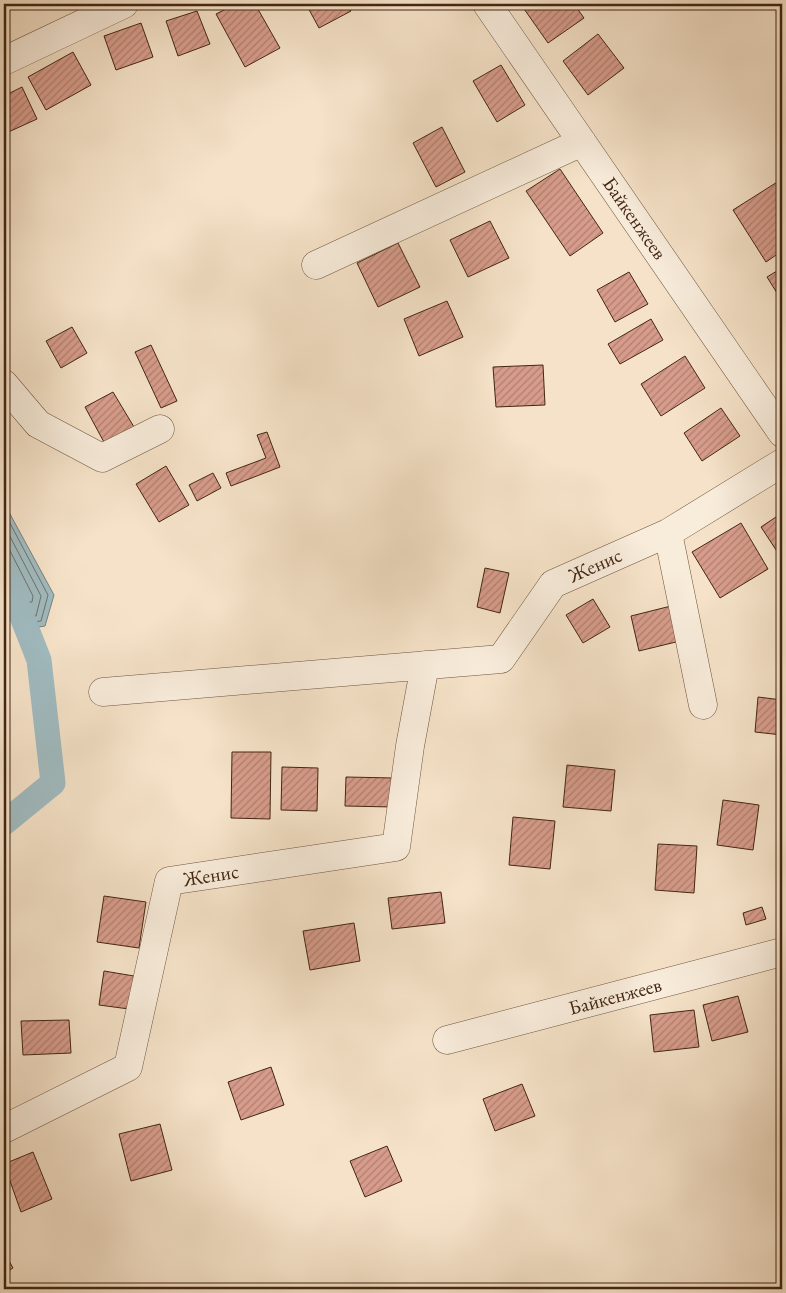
<svg xmlns="http://www.w3.org/2000/svg" width="786" height="1293" viewBox="0 0 786 1293" font-family="'EB Garamond',serif">
<style>
.water{fill:#a0bbc0;stroke:#7b7f7b}
.lines{fill:none;stroke-linecap:round;stroke-linejoin:round}
.shore{stroke:#72706a;stroke-width:1}
.canal{stroke:#a0bbc0;stroke-width:25}
.building{fill:url(#building-hatch);stroke:#432613}
.minor-casing{stroke:#705540;stroke-width:29}
.minor{stroke:#f8ecdb;stroke-width:28}
.labels{text-anchor:middle;dominant-baseline:central;stroke-width:5;stroke-linejoin:round;paint-order:stroke}
.street-label{font-size:20px;fill:#432613;stroke:#f8ecdb}
</style>
<defs>
<pattern id="building-hatch" width="6" height="6" patternUnits="userSpaceOnUse" patternTransform="scale(1.25)"><rect width="6" height="6" fill="#d79c8b"/><path d="M-1 1l2-2M0 6l6-6M5 7l2-2" fill="none" stroke="#b07f70"/></pattern>
</defs>
<rect width="100%" height="100%" fill="#f5e2c8"/>
<filter id="stains"><feTurbulence type="fractalNoise" baseFrequency=".004" numOctaves="4"/><feColorMatrix values="0 0 0 0 .2 0 0 0 0 .09 0 0 0 0 .02 0 0 0 .5 -.17"/></filter>
<radialGradient id="worn" r=".72"><stop offset=".6" stop-color="#630" stop-opacity="0"/><stop offset="1" stop-color="#630" stop-opacity=".3"/></radialGradient>
<path class="water" d="M4,503l50,92 -9,31 -25,4 -16,-35z"/>
<g class="lines">
<path class="shore" d="M4,512l44,83 -7,26 -18,2 -13,-26 -6,-3
M4,525l37,71 -5,20 -9,1 -12,-25 -11,-4
M4,539l29,57 -1,6h-4l-11,-17 -13,-4"/>
<path class="canal" d="M4,571l35,89 14,123 -49,40"/>
</g>
<path class="building" d="M236,4h19l25,44 -35,19 -29,-53z
M306,4h41l4,7 -32,17z
M526,4h48l10,14 -36,25 -26,-37z
M197,11l13,33 -32,12 -12,-35z
M141,23l12,34 -37,13 -12,-34z
M598,34l26,34 -36,27 -25,-34z
M73,52l18,33 -45,25 -18,-33z
M501,65l24,40 -28,17 -24,-41z
M22,87l15,32 -33,15v-38z
M442,127l23,45 -29,15 -23,-44z
M560,169l43,64 -33,23 -44,-65z
M782,179v72l-16,11 -33,-52z
M490,221l19,37 -41,19 -18,-37z
M398,243l22,44 -42,20 -21,-44z
M782,268v33l-15,-24z
M629,272l19,32 -33,18 -18,-32z
M447,301l16,36 -44,19 -15,-37z
M651,319l12,21 -43,24 -12,-20z
M72,327l15,26 -26,15 -15,-27z
M151,345l26,56 -16,7 -26,-56z
M685,356l20,32 -44,28 -20,-32z
M543,365l2,40 -49,2 -3,-40z
M113,392l21,35 -29,17 -20,-37z
M721,408l19,28 -38,25 -18,-28z
M267,432l13,35 -49,19 -5,-13 40,-15 -9,-23z
M166,466l23,39 -30,17 -23,-38z
M213,473l8,15 -24,13 -8,-16z
M782,513v46l-21,-32z
M741,523l27,46 -48,29 -28,-46z
M485,568l24,5 -9,40 -23,-6z
M593,599l17,28 -27,16 -17,-28z
M671,606l9,35 -41,10 -8,-35z
M758,697l24,3v35l-27,-3z
M232,752h39l-1,67 -39,-1z
M567,765l48,5 -4,41 -48,-4z
M282,767l36,1 -1,43 -36,-1z
M346,777l48,1 -1,29 -48,-1z
M723,800l36,5 -6,45 -36,-5z
M513,817l42,4 -5,48 -41,-4z
M658,844l39,2 -3,47 -39,-3z
M441,892l4,31 -53,6 -4,-31z
M104,896l42,6 -7,46 -42,-6z
M762,907l4,12 -20,6 -3,-12z
M354,923l6,38 -50,9 -7,-39z
M104,971l30,5 -5,33 -30,-4z
M738,996l10,36 -36,9 -9,-36z
M694,1010l5,37 -45,5 -4,-37z
M69,1020l2,33 -48,2 -2,-34z
M271,1067l13,38 -43,15 -13,-38z
M522,1084l13,32 -40,15 -12,-32z
M160,1124l12,46 -41,11 -12,-47z
M387,1146l15,35 -37,16 -15,-36z
M33,1152l19,47 -31,13 -17,-48z
M4,1252l9,16 -9,5z"/>
<g class="lines">
<defs>
<path id="minor" d="M487,4l295,429
M4,61l120,-57
M316,265l266,-123
M4,384l34,40 64,34 58,-29
M668,533l35,172
M103,692l398,-33 52,-75 115,-51 114,-70
M447,1040l335,-88
M4,1129l124,-62 41,-186 227,-34 14,-101 15,-81"/>
</defs>
<use href="#minor" class="minor-casing"/>
<use href="#minor" class="minor"/>
</g>
<g class="labels">
<g class="street-label">
<text transform="translate(635 218) rotate(55)">Байкенжеев</text>
<text transform="translate(595 565) rotate(-24)">Женис</text>
<text transform="translate(211 875) rotate(-9)">Женис</text>
<text transform="translate(615 996) rotate(-15)">Байкенжеев</text>
</g>
</g>
<rect width="786" height="1293" fill="none" stroke="#f5e2c8" stroke-width="20"/>
<rect x="5" y="5" width="776" height="1283" fill="none" stroke="#432613" stroke-width="2.5"/>
<rect x="10" y="10" width="766" height="1273" fill="none" stroke="#432613"/>
<rect width="100%" height="100%" filter="url(#stains)"/>
<rect width="100%" height="100%" fill="url(#worn)"/>
</svg>
